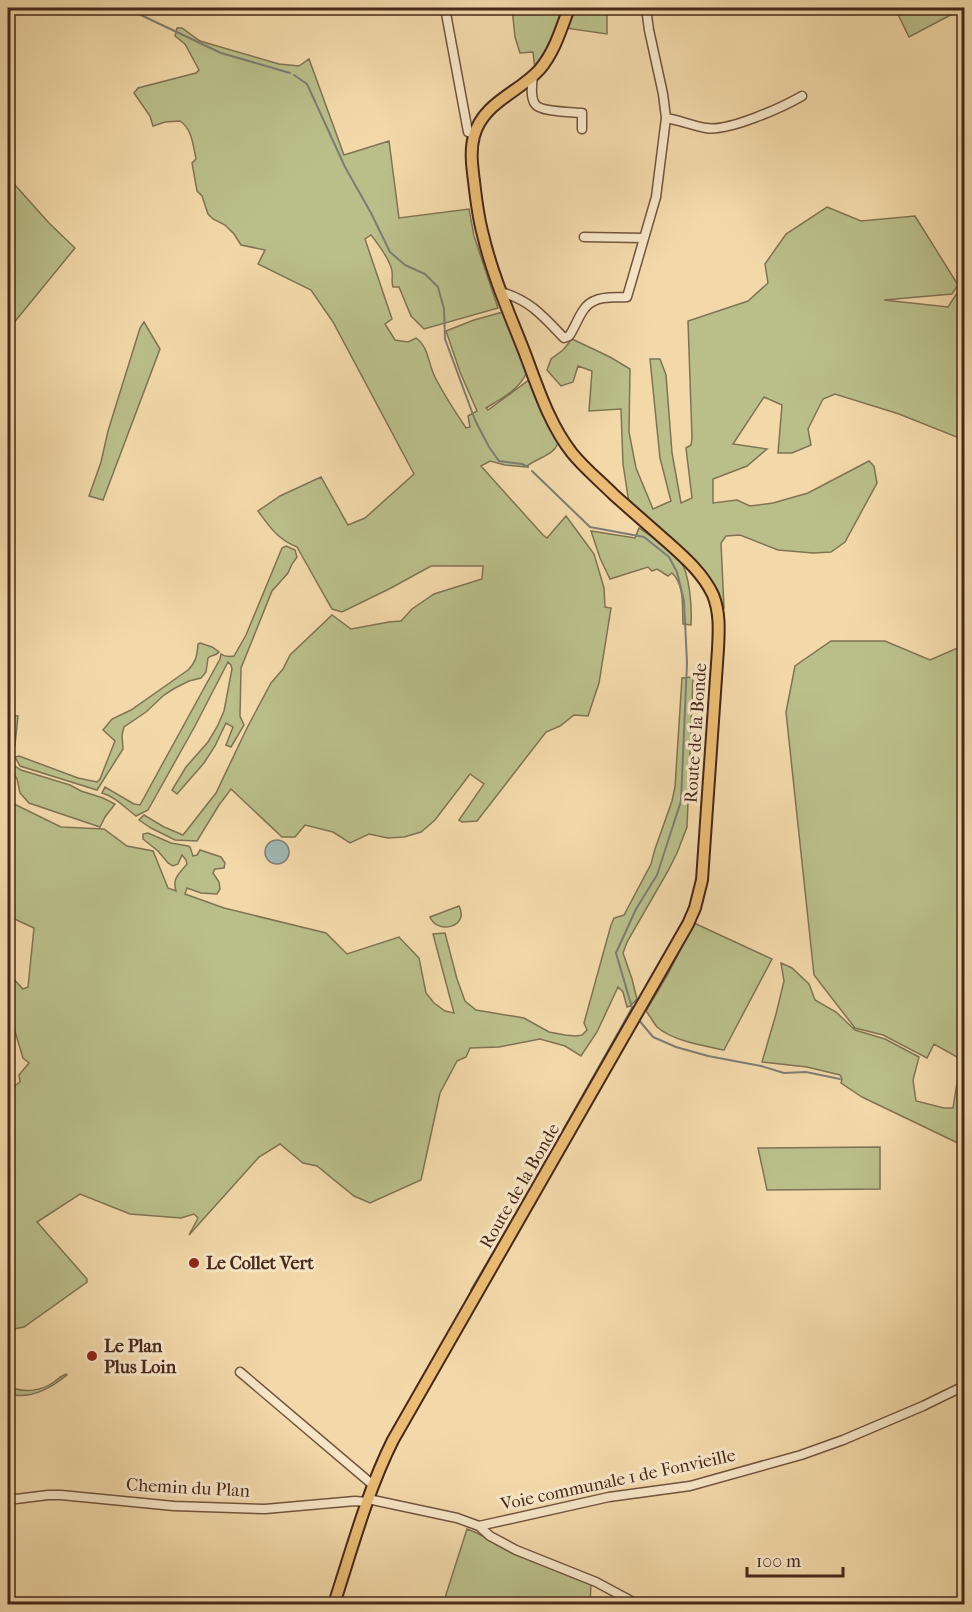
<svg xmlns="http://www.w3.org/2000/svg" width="972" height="1612" viewBox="0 0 972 1612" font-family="'IM FELL French Canon',serif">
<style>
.green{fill:#babf8a;stroke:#807352;stroke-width:1.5}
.water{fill:#a1b7b4;stroke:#7d7d76;stroke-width:1.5}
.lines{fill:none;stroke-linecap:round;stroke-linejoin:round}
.stream{stroke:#7d7d76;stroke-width:2}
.minor-casing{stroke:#72543e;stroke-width:11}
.major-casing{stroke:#47271a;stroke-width:14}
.minor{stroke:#f7e6c8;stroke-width:8}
.major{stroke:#eabc75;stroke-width:10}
.poi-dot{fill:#8f2418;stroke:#f7e6c8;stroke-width:2}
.labels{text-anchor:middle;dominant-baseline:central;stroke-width:6;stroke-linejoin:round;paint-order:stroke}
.street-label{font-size:18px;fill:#47271a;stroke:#f7e6c8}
.poi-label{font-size:18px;font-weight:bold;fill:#47271a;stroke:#f7e6c8;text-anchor:start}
</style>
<rect width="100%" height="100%" fill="#f3d9aa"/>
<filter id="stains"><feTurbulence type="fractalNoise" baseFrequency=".00333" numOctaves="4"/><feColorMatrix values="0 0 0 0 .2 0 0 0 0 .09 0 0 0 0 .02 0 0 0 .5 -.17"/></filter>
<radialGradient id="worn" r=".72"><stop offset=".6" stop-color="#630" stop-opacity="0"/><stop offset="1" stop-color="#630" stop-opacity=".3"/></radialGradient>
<path class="green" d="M512,8h53l-15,42 -15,19 -2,-17 -13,1 -5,-16z
M573,8h34v26l-42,-6z
M895,8h67v1l-53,28z
M177,28h5l18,13 79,23 20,2 10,-7 35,96 45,-14 10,77 70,-9 5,27 24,72 -74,21 -13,-13 -12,-29h-6c-2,-6 0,-10 -1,-16 -2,-12 -14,-27 -21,-36l-6,4 27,80 -7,5 10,16 13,2 8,-4c12,8 12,24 18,37 9,19 21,36 32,53l4,-1 -2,-11 9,-5 -17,-39 -14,-41 28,-11 29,-8 24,60c-8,18 -25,26 -41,36l2,2 41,-30 29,59c1,16 -23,19 -32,28l-21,-2 -15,-4 -9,5 62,69 4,3 19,-22 28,38 10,34 1,19 6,1 -12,75 -11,33 -14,-1 -14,11 -14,6 -69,89 -15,1 -3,-2 25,-36 -14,-10 -35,46 -14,12 -17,5 -16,1 -19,-4 -19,9 -17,-11 -28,-7 -10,12h-13l-51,-48 -12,16 -22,36 -22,-1 -24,-12 -12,-8 5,-5 20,12 19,8 33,-42 32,-67 23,-43 12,-14 7,-14 42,-40 19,14 38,-7 12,-1 11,-12 22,-15 48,-15 1,-13h-52l-40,22 -49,24 -10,-3 -35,-62c-20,-8 -27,-20 -39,-36l22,-15 41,-19 27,48 17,-7 49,-44 -81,-152 -22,-32 -53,-26 7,-14 -24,-5 -7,-11 -9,-9 -12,-6 -5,-5 -6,-18 -5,-5 -5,-28 4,-4c-3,-14 -4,-30 -16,-38l-15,1 -12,4 -3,-10 -16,-23 4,-5 58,-15 3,-3 -14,-26 -10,-8z
M15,185l34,38 26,25 -67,82v-135z
M827,207l34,14 54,-5 43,69 -6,9 -68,6 64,7 13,-20 3,-1v154l-65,-26 -64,-20 -12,5 -15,30 3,16 -19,8h-14l4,-48 -18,-8 -31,47 34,5 -20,17 -34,13v24l24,-3 13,6 23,-3 35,-10 61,-32 5,5 3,17 -32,59 -14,10 -18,1 -35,-3 -38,-15 -14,1 -5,7 3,65h-2l-3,-15 -7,-12 -13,-14 -70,-64 -6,-39 -2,-55 -32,2 3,-40 -14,-5 -5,16 -12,4 -14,-16 4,-11 12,-9 9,-11 38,18 20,12 -1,63 7,36 17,41 18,-8 -11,-43 -10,-99h10l6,16 6,78 9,50 11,-5 -6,-50 5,-3 1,-7 -4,-117 60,-20 20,-18 -3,-19 21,-30z
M144,322l16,27 -57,151 -14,-4 12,-34 7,-31 32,-103z
M639,528c12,8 32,21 41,32 10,14 12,48 11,65l-8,-1c-1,-16 2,-39 -11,-51l-4,3 -11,-7 -5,2 -4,-4 -38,12 -10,-21 -9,-27 44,7z
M286,546l9,4 2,7 -5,7 -4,9 -16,18 -31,77 -1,48 4,9 -13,22 -5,-2 7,-18 -7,-4 -11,23 -11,17 -27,31 -5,-4 14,-23 22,-25 9,-15 7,-16 8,-42 -1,-4 -3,-3 -33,64 -47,84 -12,6c-12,-9 -20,-19 -34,-23l3,-6 29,17 6,1 80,-146 1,-5c4,3 8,3 13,2l12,-21 36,-87z
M831,641h54l45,19 32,-14 2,1v414l-30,-17 -7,14 -44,-23 -28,-7 -41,-53 -28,-263 9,-46z
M200,643l12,4 7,5c-3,4 -8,3 -11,6l-2,14 -5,6 -12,3 -14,7 -11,7 -18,17 -22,15 -2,8 1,14 -26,41 -77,-24 -5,-9 4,-1 59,22 19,4 3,-3 15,-38 -12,-11 9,-11 19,-9 57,-40c8,-8 9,-14 10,-26z
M693,677l-6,150 -10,26 -9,18 -41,71 -4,11 9,26 5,20 -7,7 -3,1 -4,-15 -5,-5 -21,45 -16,24 -16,-10 -25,-7 -41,8 -29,1 -4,9 -9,4 -17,32 -19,87 -51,23 -16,-7 -37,-30 -14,-3 -23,-19 -21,13 -70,78 9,-17 -4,-4 -13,4 -51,-4 -50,-20 -43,28 50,57v3l-63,45 -16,3v-222l5,-21 7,-5 -1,-7 10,-12 -6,-5 -9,-30 -6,-9v-46l15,16 5,-2 6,-59 -26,-12v-115l53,26 43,2 23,17 26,5 15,37 8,3c-4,-13 3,-17 11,-27l-1,-4 -4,-5 -4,9 -5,2 -5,-3 -10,-12 -15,-12v-5l5,-1 23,10 17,3 2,1 3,9 4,-1 3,-5 21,7 4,6 -1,5 -9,1 -2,4 6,9 1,7 -3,5 -16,-1 -14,-5 -2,6 39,14 102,25 21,21 52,-17 20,21 7,35 8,10 11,8 9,2 -21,-79 12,-1 12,46 8,22 11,9 48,8 25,14 16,3 11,1 6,-1 5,-5 -3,-7 27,-98 3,-7 10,-3 27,-51 4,-15 17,-48 3,-14 7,-109z
M8,715l10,1 -3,29 -6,10h-1z
M12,764l9,6 49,15 11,6 22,7 12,6 -10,13 -5,10 -71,-24 -9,-10 -3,-14 -6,-11z
M459,906c11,21 -22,29 -29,11z
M694,923l78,36 -48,91c-20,-4 -51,-9 -67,-23 -4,-5 -7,-11 -11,-16l22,-37z
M781,963l11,5 17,16 6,16 21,12 19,18 30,9 34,18 -6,23 3,21 28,7h9l7,-44 4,6v76l-102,-49 -21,-14 1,-4 -2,-4 -33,-8 -45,-5 14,-48 8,-33z
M880,1147v42l-113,1 -9,-42z
M66,1374l1,1c-17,14 -37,25 -59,19v-8c15,7 32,6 46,-4 4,-3 7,-6 12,-8z
M467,1529l10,4 35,20 79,31 -1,20h-147z"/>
<path class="water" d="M265 852a12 12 0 1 1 24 0a12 12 0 1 1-24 0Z"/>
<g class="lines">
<path class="stream" d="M126,8l95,45 69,20
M294,75l13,9 38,83 26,46 19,39 15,13 20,9 13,13 6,22 1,30 30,81 14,27 10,14 23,3 6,3
M532,471l58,56 54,10 25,20 8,15 7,29 3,62 -6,138 -24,74 -21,34 -20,44 17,58
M638,1019l15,18 23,10 32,9 53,10 23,7 22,-1 34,7
M471,1290l42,-71 119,-211"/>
<defs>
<path id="minor" d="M445,8l23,124 6,2
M533,76c-1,8 -3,21 2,28 5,8 37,8 47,9v16
M666,118c13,2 27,8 40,10 22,4 77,-21 96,-32
M584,237l60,1
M501,292c29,8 43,25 63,46l5,-2c8,-11 12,-30 25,-35 9,-5 23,-3 33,-4l29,-100 10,-79 -3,-24 -14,-64 -3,-22
M240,1372l133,113
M368,1499l89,19 22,8 11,10 26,14 80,32 41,22
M8,1500l40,-5h13l113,11 91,3 90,-8 12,1
M479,1526l130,-29 81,-11 111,-31 42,-15 80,-34 41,-20"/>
<path id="major" d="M334,1604c18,-55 33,-112 59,-164l295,-516 7,-16 7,-28 16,-231c1,-19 2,-37 -5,-54 -10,-22 -30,-39 -48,-55 -17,-15 -34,-30 -51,-45 -14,-14 -30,-27 -42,-42 -23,-29 -35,-68 -48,-102 -15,-38 -32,-77 -41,-116 -5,-18 -7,-36 -9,-54 -2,-15 -4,-31 0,-45 9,-34 45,-43 66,-67 15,-18 21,-40 29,-61"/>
</defs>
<use href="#minor" class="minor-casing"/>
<use href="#major" class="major-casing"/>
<use href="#minor" class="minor"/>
<use href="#major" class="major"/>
</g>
<g class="poi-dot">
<circle cx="194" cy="1263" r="6"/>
<circle cx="92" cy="1356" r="6"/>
</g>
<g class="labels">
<g class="street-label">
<text transform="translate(696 733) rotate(-86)">Route de la Bonde</text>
<text transform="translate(520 1186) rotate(-60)">Route de la Bonde</text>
<text transform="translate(618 1480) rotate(-12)">Voie communale 1 de Fonvieille</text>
<text transform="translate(188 1488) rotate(3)">Chemin du Plan</text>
</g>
<g class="poi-label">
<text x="206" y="1263">Le Collet Vert</text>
<text x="104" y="1346">Le Plan<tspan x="104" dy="21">Plus Loin</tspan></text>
</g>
</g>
<rect width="972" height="1612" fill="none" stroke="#f3d9aa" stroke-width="30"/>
<rect x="9" y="9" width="954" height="1594" fill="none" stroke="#47271a" stroke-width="3"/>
<rect x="15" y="15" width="942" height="1582" fill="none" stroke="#47271a" stroke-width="1.5"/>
<path d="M747 1567v9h96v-9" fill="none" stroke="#47271a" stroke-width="3"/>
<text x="756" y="1567" font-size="18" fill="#47271a" stroke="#f7e6c8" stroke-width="4.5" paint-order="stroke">100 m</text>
<rect width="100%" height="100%" filter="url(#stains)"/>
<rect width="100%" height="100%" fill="url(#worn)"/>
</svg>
